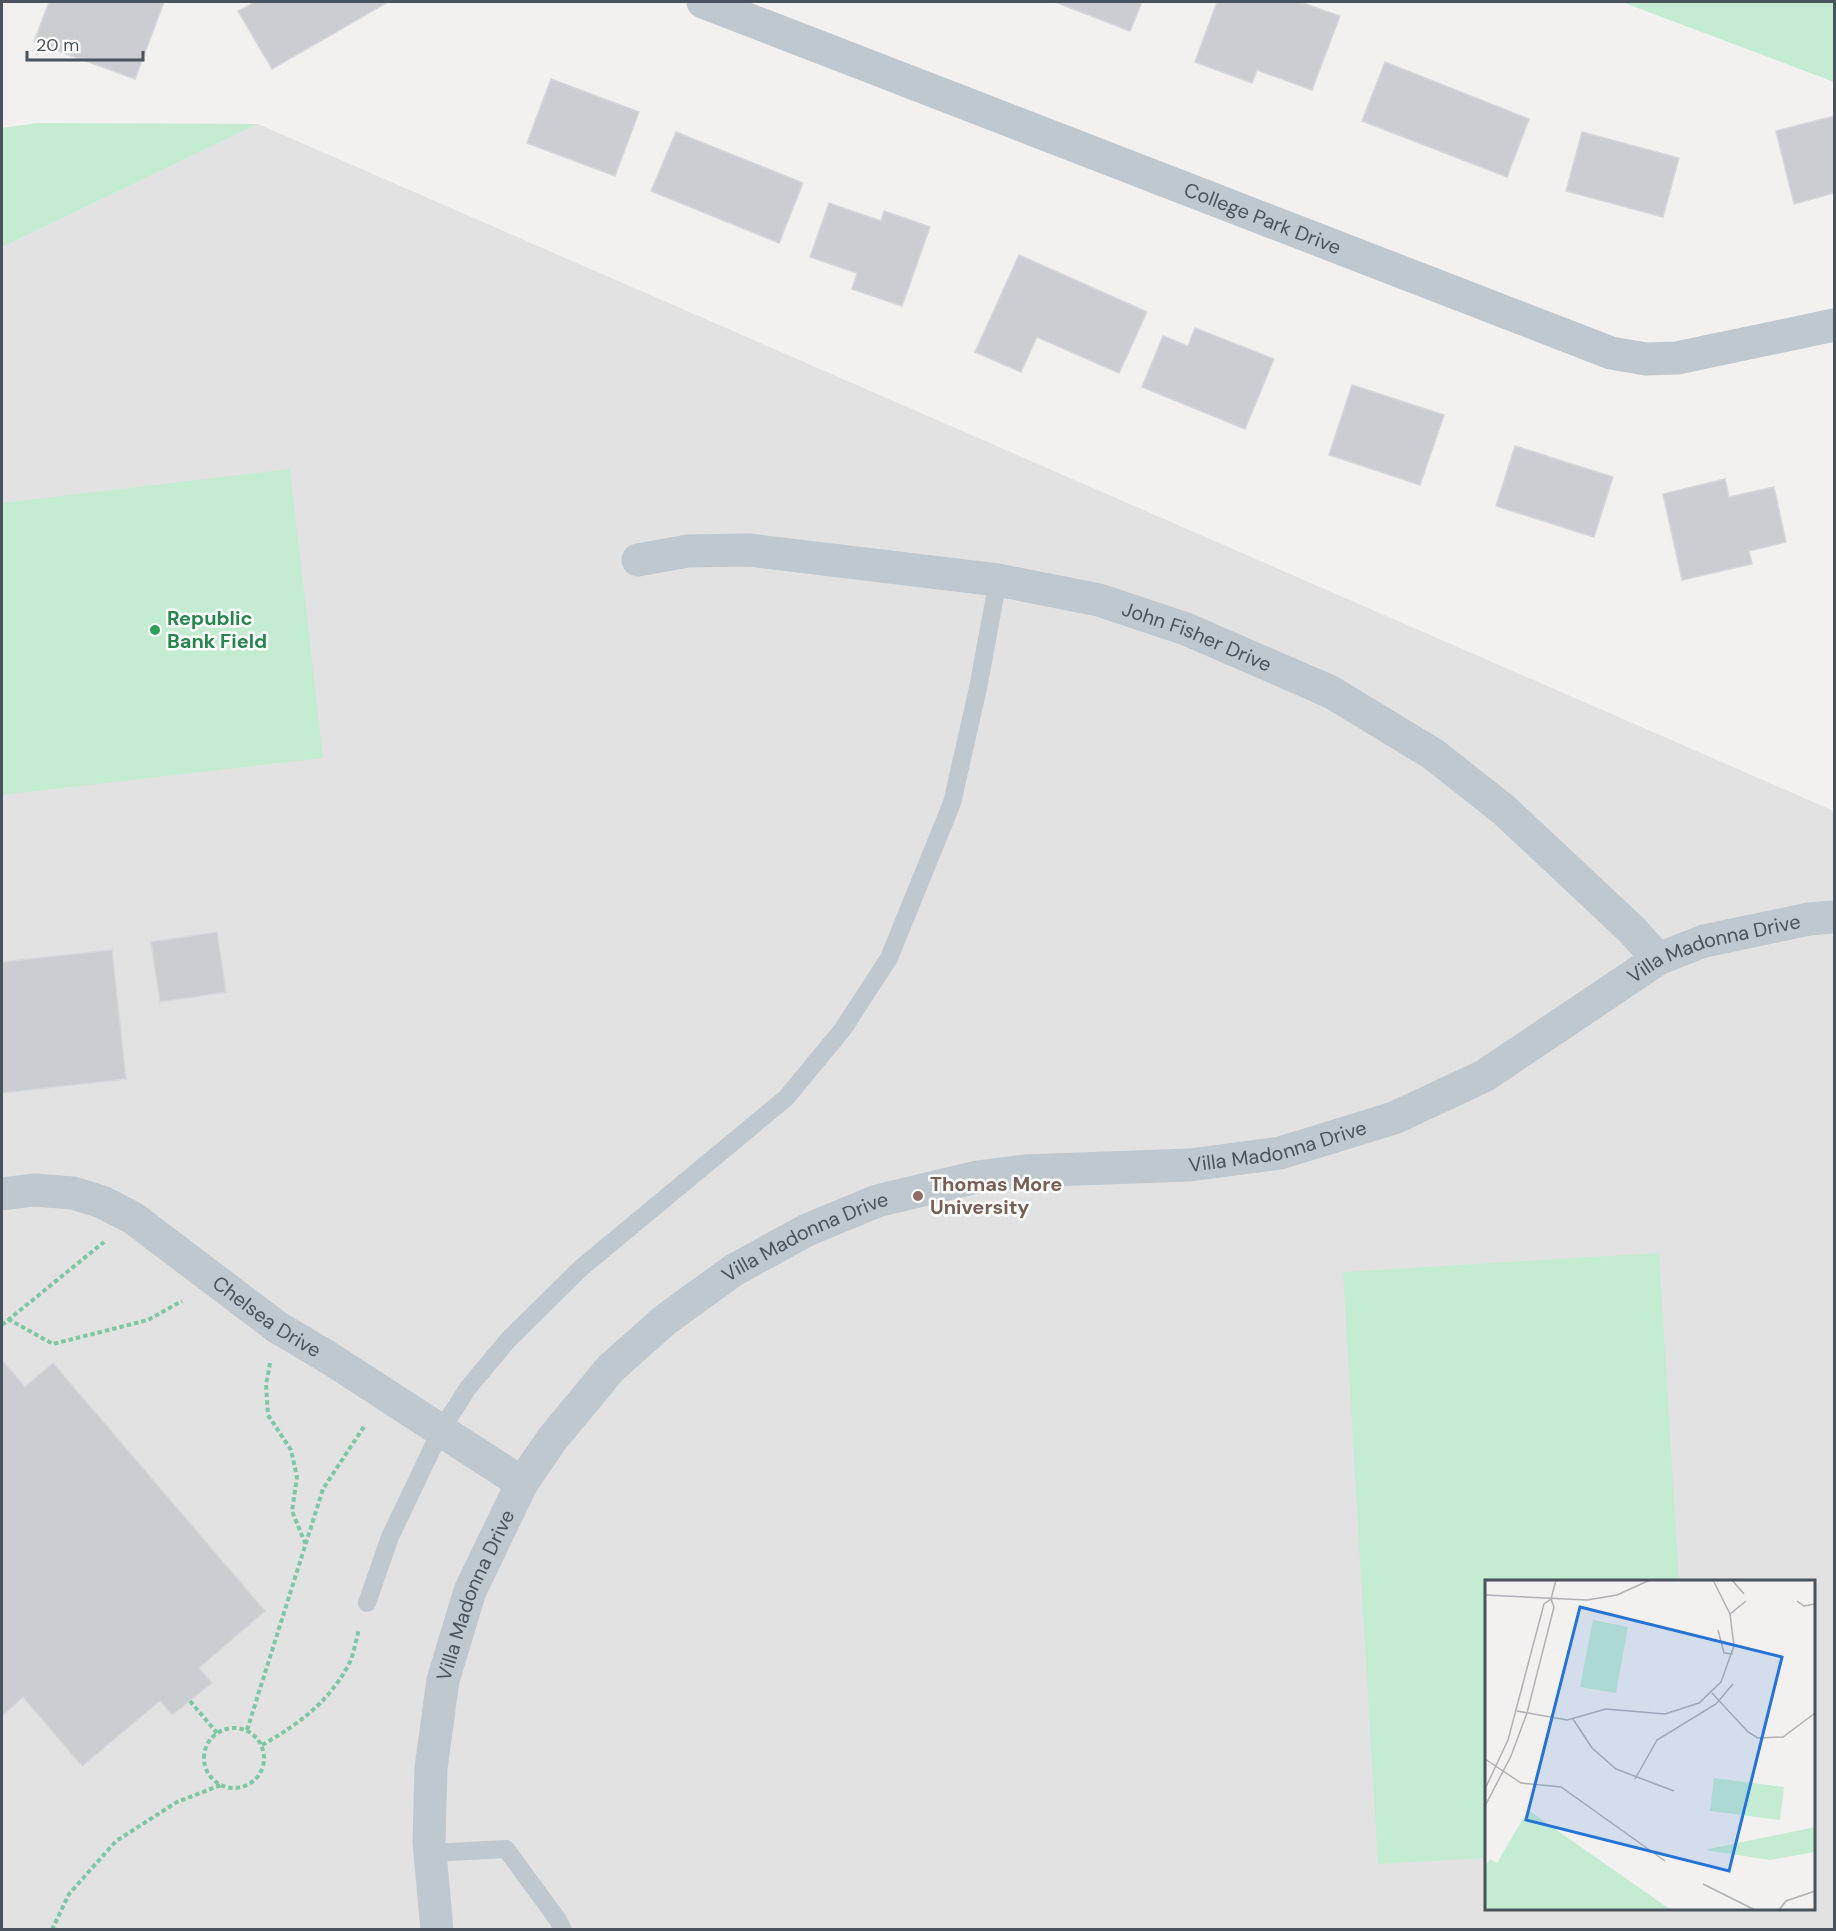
<svg xmlns="http://www.w3.org/2000/svg" width="1836" height="1931" viewBox="0 0 1836 1931" font-family="'DM Sans',sans-serif">
<style>
.education{fill:#e3e2e2;fill-rule:evenodd}
.green{fill:#c3ecd3}
.building{fill:#cbcdd2;stroke:#d5d7db;stroke-width:1.5}
.lines{fill:none;stroke-linecap:round;stroke-linejoin:round}
.path{stroke:#7dc8a3;stroke-width:4;stroke-dasharray:4.5 3;stroke-linecap:butt}
.lane{stroke:#bfc8ce;stroke-width:18}
.street{stroke:#bfc8ce;stroke-width:33}
.leisure-dot{fill:#2e9e5b;stroke:#fff;stroke-width:2}
.education-dot{fill:#8d6e63;stroke:#fff;stroke-width:2}
.labels{text-anchor:middle;dominant-baseline:central;stroke-width:5;stroke-linejoin:round;paint-order:stroke}
.street-label{font-size:20px;fill:#49535d;stroke:#fff}
.leisure-label{font-size:20px;font-weight:bold;fill:#27864d;stroke:#fff;text-anchor:start}
.education-label{font-size:20px;font-weight:bold;fill:#785e54;stroke:#fff;text-anchor:start}
.inset-road{fill:none;stroke:#afb1b5;stroke-width:1.5}
.view{fill:#2673d7;fill-opacity:0.15;stroke:#2673d7;stroke-width:3}
.inset-edge{fill:none;stroke:#49535d;stroke-width:3}
</style>
<rect width="100%" height="100%" fill="#f3f0f0"/>
<path class="education" d="M258,124l1576,687v1118l-1832,1v-1683zM1486,1582h328v326h-328z"/>
<path class="green" d="M1622,2h212v80z
M37,123l221,1 -256,123v-119z
M290,469l33,289 -321,37v-292z
M1659,1253l20,328 -193,1v276l-108,6 -35,-592z"/>
<path class="building" d="M49,2h115l-29,77 -101,-37z
M255,2h133l-116,67 -34,-58z
M1055,2h87l-12,29z
M1217,2h83l40,14 -28,74 -55,-20 -5,13 -57,-21z
M1385,62l144,57 -22,58 -145,-56z
M551,79l88,33 -24,64 -88,-33z
M1834,116v77l-40,11 -18,-73z
M676,132l127,51 -24,60 -128,-52z
M1582,132l97,26 -16,59 -97,-26z
M829,203l52,18 3,-10 46,16 -28,79 -50,-17 5,-16 -47,-16z
M1019,255l128,57 -28,61 -82,-36 -16,35 -46,-20z
M1195,328l79,31 -29,70 -103,-42 21,-51 25,10z
M1352,385l92,30 -24,70 -91,-30z
M1515,446l98,31 -19,60 -98,-31z
M1725,479l4,18 45,-10 12,55 -37,9 3,13 -70,16 -19,-86z
M217,932l9,60 -66,10 -9,-60z
M112,950l14,129 -124,14v-131z
M2,1360l23,27 28,-24 212,248 -66,57 13,15 -40,32 -12,-14 -78,65 -59,-69 -21,19z"/>
<g class="lines">
<path class="path" d="M8,1319l45,25 95,-24 34,-19
M2,1325l102,-83
M270,1363l-4,22 2,30 23,35 6,27 -5,34 13,32
M190,1701l27,32
M204 1758a30 30 0 1 1 60 0a30 30 0 1 1-60 0Z
M247,1730l76,-241 42,-64
M262,1745c37,-21 66,-42 87,-81 5,-10 7,-24 10,-35
M52,1930l17,-36 47,-53 61,-39 44,-17"/>
<path class="lane" d="M367,1603l23,-66 51,-107 27,-42 40,-48 73,-72 205,-170 57,-69 46,-71 63,-155 26,-115 20,-108
M430,1853l76,-4 52,71 5,10"/>
<g class="street">
<path id="s1" d="M703,2l908,351 35,6 31,-1 157,-33"/>
<path id="s2" d="M638,560l50,-9 61,-1 249,30 101,20 87,29 145,63 102,62 71,56 128,120 26,29"/>
<path id="s3" d="M2,1194l32,-4 39,3 29,9 31,16 144,109 49,29 196,127"/>
<path id="s4" d="M437,1930l-8,-88 2,-74 12,-88 27,-89 52,-108 31,-45 58,-70 54,-48 69,-50 73,-40 70,-29 100,-24 47,-6 166,-6 90,-12 114,-35 90,-42 174,-117 46,-18 105,-22 25,-2"/>
</g>
</g>
<circle class="leisure-dot" cx="155" cy="630" r="6"/>
<circle class="education-dot" cx="918" cy="1196" r="6"/>
<g class="labels">
<g class="street-label">
<text stroke="none"><textPath href="#s1" startOffset="600">College Park Drive</textPath></text>
<text stroke="none"><textPath href="#s2" startOffset="570">John Fisher Drive</textPath></text>
<text stroke="none"><textPath href="#s4" startOffset="1818">Villa Madonna Drive</textPath></text>
<text stroke="none"><textPath href="#s4" startOffset="1332">Villa Madonna Drive</textPath></text>
<text stroke="none"><textPath href="#s4" startOffset="846">Villa Madonna Drive</textPath></text>
<text stroke="none"><textPath href="#s3" startOffset="303">Chelsea Drive</textPath></text>
<text stroke="none"><textPath href="#s4" startOffset="342">Villa Madonna Drive</textPath></text>
</g>
<g class="leisure-label">
<text x="167" y="618">Republic<tspan x="167" dy="23">Bank Field</tspan></text>
</g>
<g class="education-label">
<text x="930" y="1184">Thomas More<tspan x="930" dy="23">University</tspan></text>
</g>
</g>
<g transform="translate(1485 1580)">
<rect width="330" height="330" fill="#f3f0f0"/>
<path d="M108,40l35,7 -12,66 -36,-6zM229,198l70,9 -4,33 -70,-9zM43,230l143,100h-186v-43l5,-8 7,4zM330,247v25l-45,8 -66,-10z" fill="#c3ecd3"/>
<path class="inset-road" d="M247,0l12,14M0,15l102,5 30,-5 33,-15M312,21l7,5 11,-2M245,34l16,-13M233,50l6,23 9,1M227,113l36,39 10,6 25,-1 32,-24M32,131l50,9 39,-11 59,5 34,-11 22,-21 13,-36 -4,-32 -17,-34M88,139l19,29 24,21 58,22M0,179l36,24 40,4 104,74M150,199l22,-39 59,-36 17,-20M0,209l23,-49 36,-136 7,-5 5,-19M0,226l26,-50 16,-43 27,-106 -3,-8M218,304l52,26M294,330l7,-9 29,-10"/>
<path class="view" d="M95,27l202,50 -53,214 -203,-51z"/>
<rect width="330" height="330" class="inset-edge"/>
</g>
<rect width="1836" height="1931" fill="none" stroke="#49535d" stroke-width="6"/>
<path d="M27 51v9h116v-9" fill="none" stroke="#49535d" stroke-width="3"/>
<text x="36" y="51" font-size="18" fill="#49535d" stroke="#ffffff" stroke-width="4.5" paint-order="stroke">20 m</text>
</svg>
